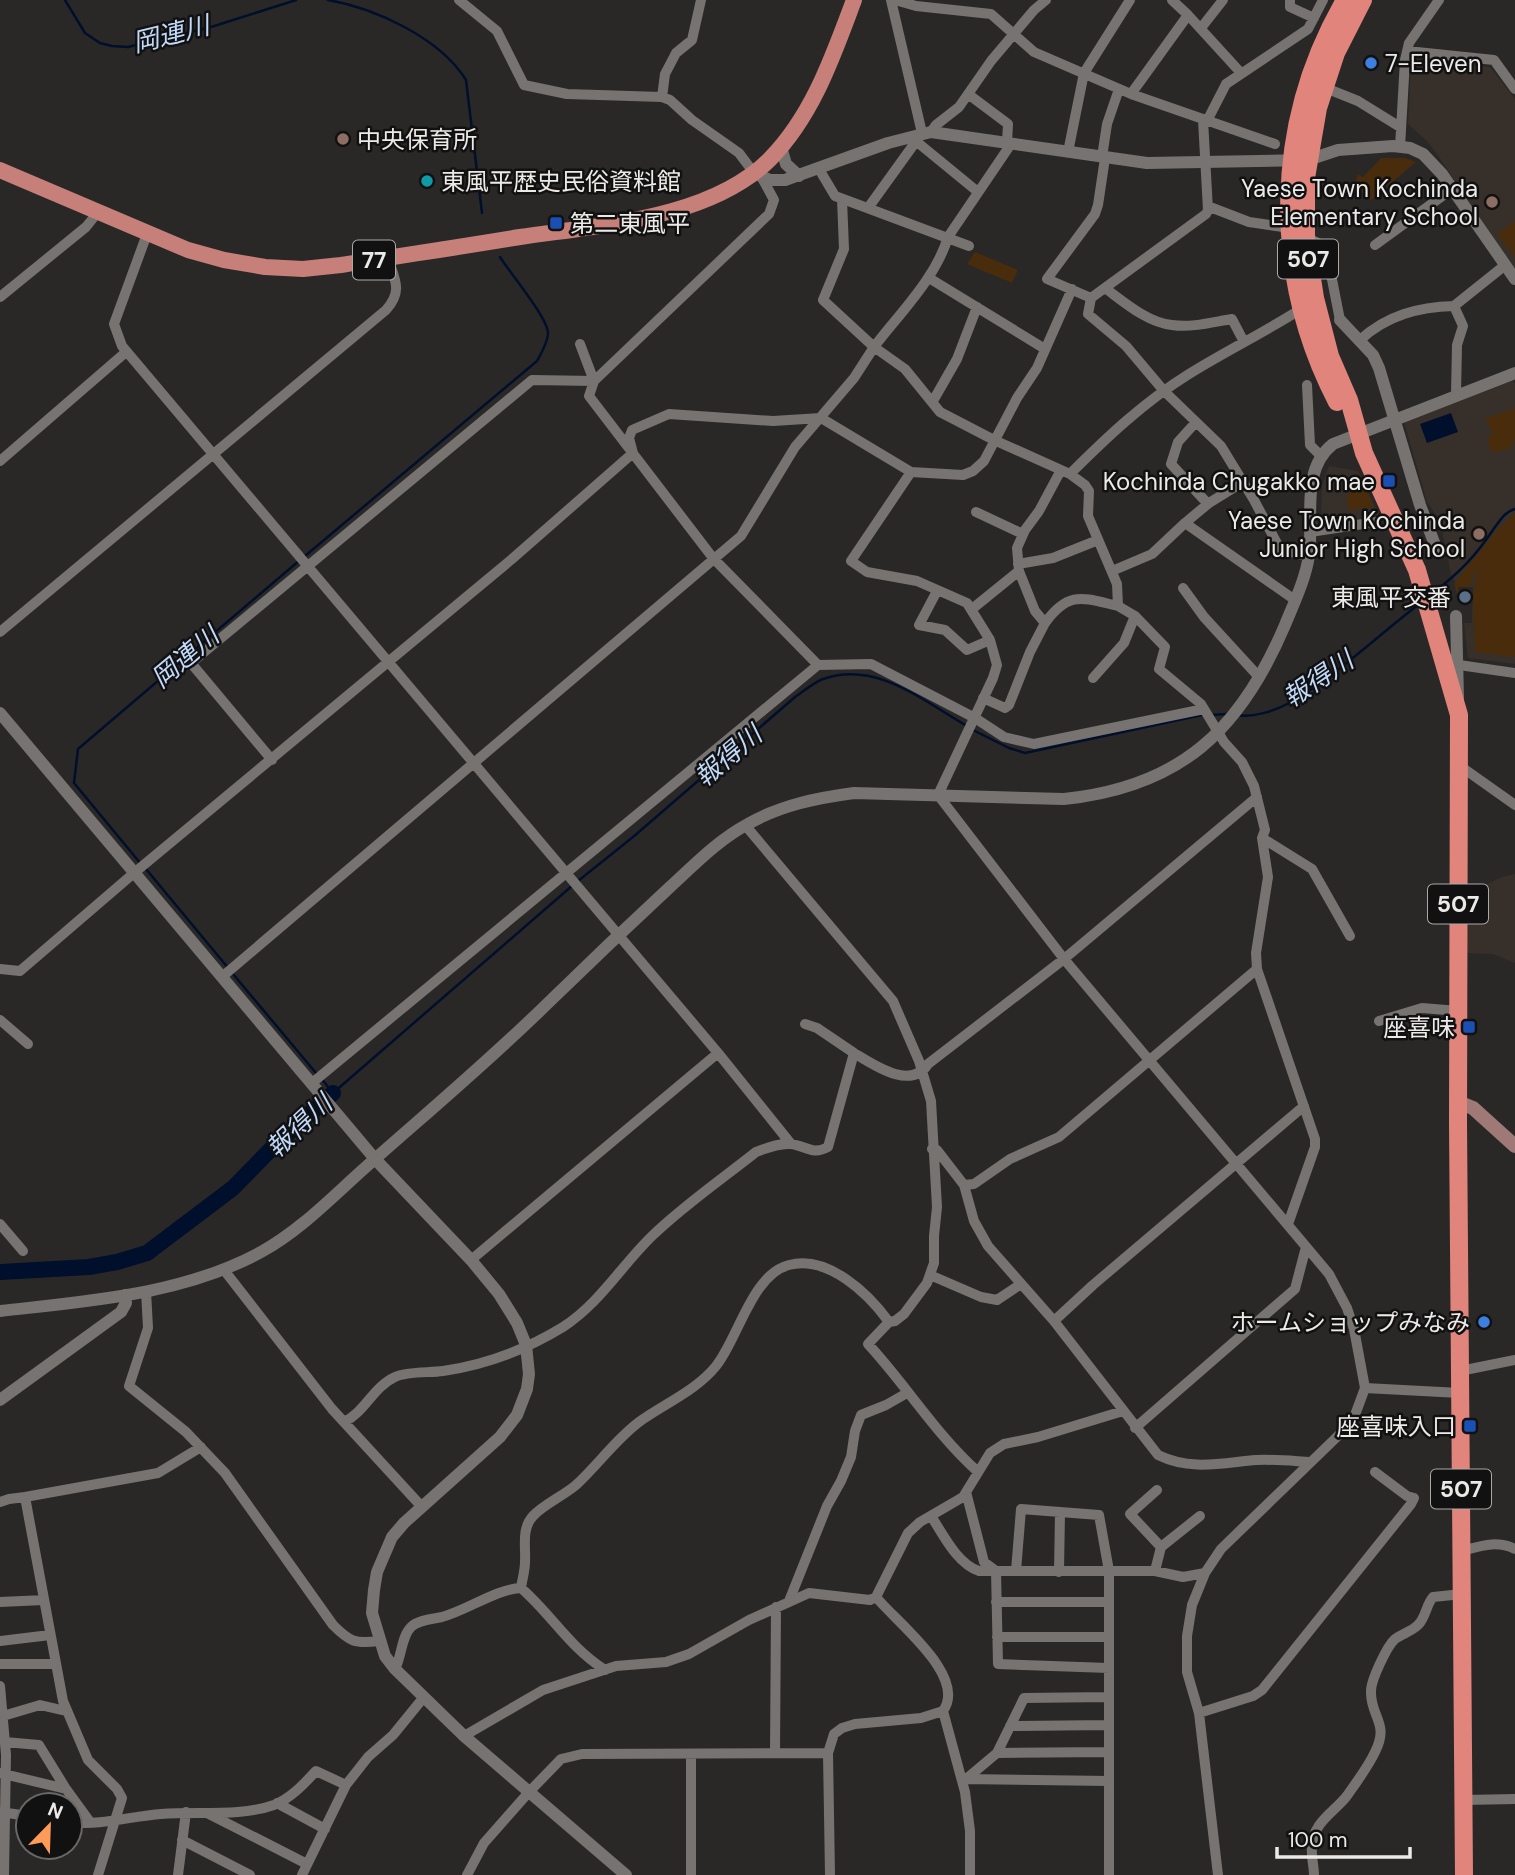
<svg xmlns="http://www.w3.org/2000/svg" width="1515" height="1875" viewBox="0 0 1515 1875" font-family="'DM Sans','Noto Sans JP',sans-serif">
<style>
.built{fill:#37302a}
.green{fill:#482c0b}
.water{fill:#000f2c}
.lines{fill:none;stroke-linecap:round;stroke-linejoin:round}
.stream{stroke:#000f2c;stroke-width:2.5}
.river{stroke:#000f2c;stroke-width:16}
.minor{stroke:#767371;stroke-width:10}
.tertiary{stroke:#767371;stroke-width:12}
.secondary{stroke:#9e7975;stroke-width:14}
.primary{stroke:#c68079;stroke-width:16}
.trunk{stroke:#e1847c;stroke-width:18}
.shop-dot{fill:#3f7fe0;stroke:#121111;stroke-width:2.5}
.education-dot{fill:#8d6e63;stroke:#121111;stroke-width:2.5}
.culture-dot{fill:#0f9aa8;stroke:#121111;stroke-width:2.5}
.transit-dot{fill:#1a4fb4;stroke:#121111;stroke-width:2.5}
.service-dot{fill:#5c6f8a;stroke:#121111;stroke-width:2.5}
.labels{text-anchor:middle;dominant-baseline:central;stroke-width:5;stroke-linejoin:round;paint-order:stroke}
.shield{fill:#121111;stroke:#aaa9a8;stroke-width:2}
.shield-label{font-size:23px;font-weight:bold;fill:#ebeae8}
.poi-label{font-size:24px;fill:#ebeae8;stroke:#121111;text-anchor:end}
.water-label{font-size:26px;font-style:italic;fill:#c1dafc;stroke:#121111}
</style>
<rect width="100%" height="100%" fill="#2a2827"/>
<path class="built" d="M1416,59l74,8 25,32v168l-16,-20 -60,-90 -12,-16 -19,-17 3,-60z
M1512,381l3,2v281l-47,-6 -4,-35h8l1,-36h-15l-7,-13 -11,-54 -13,-18 -23,-80z
M1329,466l29,5 21,44 -38,8 -20,-1 1,-37z
M1515,874v89l-22,-9 -26,-1 -1,-58 36,-18z"/>
<path class="green" d="M1381,158h24l11,4 -45,38 -15,-13 1,-13 6,3z
M1515,221v36l-18,-23z
M975,252l43,18 -6,13 -45,-19z
M1515,408v33l-4,2 1,5 -20,5 -5,-14 5,-5 -4,-11 -4,-4z
M1358,471l16,35 -26,5 1,-5 -2,-2 2,-21 8,-4z
M1515,513v144l-40,-5 -2,-59 6,-28 -10,22h-11l1,13 -5,-16 42,-53z"/>
<path class="water" d="M1451,413l7,19 -31,11 -7,-19z"/>
<g class="lines">
<path class="stream" d="M65,0l20,33 15,10 12,3 16,1 83,-20 85,-27
M328,0c47,8 112,38 138,80l16,133
M305,556l232,-195c5,-9 10,-17 11,-27 1,-15 -38,-61 -48,-77
M1432,594c29,-23 43,-37 63,-67 6,-8 11,-16 20,-18
M1212,715l15,-1
M1237,715c15,3 38,-4 52,-12 46,-26 87,-66 129,-98
M973,730l36,18 16,5 177,-38
M141,864l-67,-81 4,-34 222,-189
M146,869l83,100
M578,881l55,-44 162,-140c9,-6 18,-14 28,-18 53,-19 100,22 144,47
M233,974l83,99
M321,1078l12,15 240,-208"/>
<path class="river" d="M0,1272l89,-5 28,-5 30,-9 86,-65 42,-43 58,-52"/>
<path class="minor" d="M459,0l38,31 27,54 43,9 95,3 8,3 22,20 47,33 15,20
M895,0l21,6 75,8 43,38 97,42 144,50
M1172,0l16,15 53,58
M1290,0v7l24,11
M1201,28l22,-28
M1407,51l87,9 21,29
M1323,87l35,14 42,26
M968,94l40,30 -1,19
M1131,94l57,-79
M662,97l3,-23 11,-21 16,-13 9,-40
M1203,120l5,90 -2,4 -115,84 -3,16 38,32 38,45 57,55 33,54 26,49 29,8
M1207,121l19,-37 82,-55 15,-29
M931,132l5,-7 23,-18 32,-46 43,-51 12,-10
M917,142l61,50
M1400,147l5,-87 4,-17 30,-43
M1068,152l16,-79 46,-73
M1102,157l5,-33 12,-35
M819,169l16,27 134,50
M842,199l2,50 -21,51 51,47c25,-33 62,-69 74,-110l63,-93
M1210,207l39,15 41,6
M868,208l54,-75 -31,-133
M147,234l-33,90 8,22 596,707 73,91
M1306,237l16,8 5,9 13,66
M1375,245l77,-56
M929,278l116,71
M1105,288c19,14 43,35 67,37 20,3 41,-3 60,-6l12,23
M0,297l86,-70 12,-15
M1091,298l-44,-19 48,-65 3,-9 7,-47
M1454,306l50,-40
M1360,340c27,-25 59,-33 94,-34l9,20 -6,19 -1,49
M580,344l14,37 -5,15 124,162 105,107
M1307,385l3,60 11,11
M933,401l24,-42 20,-52
M1196,422l-18,20 -7,22 37,40
M633,453l-4,-15 3,-8 37,-16 104,7 48,-3 90,54 52,3 10,-4 11,-10 33,-63 20,-30 35,-79
M0,461l126,-109
M911,472l-60,89 16,11 50,9 50,22 23,37 7,25 -4,13 -55,117 126,164 265,315 18,34 7,21 11,59 -10,27 -13,17 -121,117 -16,24 -13,32 -5,31v36l12,41 19,162
M1070,474c37,-37 74,-72 119,-100 37,-23 76,-42 112,-65
M1243,482l-34,21 -24,20 110,77
M976,512l47,22
M1310,532l66,-10
M1018,564l35,-6 45,-18
M1019,571l16,40 10,12c24,-33 38,-25 73,-17
M1112,571l40,-17 33,-31
M1183,588l21,29 55,60
M937,591l-18,34 26,5 22,20 23,-10
M972,609l47,-38 -2,-23 8,-18 14,-19 22,-41
M0,632l386,-322c17,-19 9,-30 2,-52
M1452,664l63,9
M1093,678l31,-35 11,-27
M983,698l22,10 4,-3 21,-53 15,-29
M272,760l-81,-97 341,-283 62,1 175,-167 5,-14 -13,-24
M1460,766l55,39
M745,825l148,176 26,60 12,40 6,106 -3,29v27l-7,20 -23,31 -9,7 -6,1 -21,22c38,41 67,89 109,127
M1262,838l50,31 38,67
M0,969l20,2 114,-98 378,-314 121,-106
M223,976l518,-440 54,-89 59,-69 20,-31 31,22 35,43 54,28 76,34 15,11 4,6 -1,25 29,68 1,22 17,10 30,31 -6,22 42,35 23,38 18,20 12,24 11,44 -3,8 6,39 -12,76 1,16 58,170v8l-27,77
M0,1020l28,24
M1379,1021l43,-13 36,3
M805,1024l12,4 37,25
M312,1083l506,-418 53,-1 104,54 29,19 30,7 170,-35
M932,1149l5,1 27,35 10,36 14,25 66,75 104,134c33,16 63,8 98,5 18,-1 37,1 55,2
M964,1185l10,-1 36,-25 49,-22 198,-168
M0,1224l23,27
M471,1260l247,-207
M224,1270l108,139 90,98
M930,1275l51,22 16,3 24,-16
M146,1291l2,37 -19,58 57,46 39,41 108,152c17,17 22,19 46,16
M1054,1321l39,-36 211,-179
M1460,1371l55,-11
M1365,1388l95,5
M344,1422c21,-10 29,-35 51,-45 13,-6 34,-4 48,-6 42,-6 84,-22 120,-44 37,-24 58,-61 89,-91 32,-31 70,-57 104,-84 11,-4 23,-9 34,-8 15,1 22,12 38,3l26,-94c20,12 57,38 74,11l136,-105 193,-162
M1135,1428l160,-139 11,-42
M1157,1490l-27,24 31,33
M966,1492l18,70 12,9 2,93 111,4
M25,1497l133,-24 43,-26
M0,1502l9,-3 16,-2 38,204 25,59 29,29 5,9 -24,77
M931,1516c12,18 26,48 48,55h176l28,6 22,-4
M1461,1551c20,-5 35,-11 54,-2
M1016,1571l5,-62 78,6 10,56v304
M1155,1571l6,-24 39,-31
M1059,1572l1,-60
M521,1588c1,-8 4,-17 4,-26 1,-15 -4,-33 8,-46 10,-11 30,-20 43,-31 22,-20 39,-45 63,-63 25,-18 58,-32 77,-56 22,-27 36,-92 73,-101 39,-10 79,28 100,57
M789,1601l38,-95 14,-25 10,-24 4,-26 6,-16 25,-10 21,-12
M0,1602l44,-2
M996,1602h113
M997,1637h112
M0,1641l50,-6
M0,1664h55
M395,1669c7,-13 6,-32 16,-42 7,-7 22,-8 31,-10 26,-7 54,-28 79,-29 31,27 47,58 84,82
M0,1686l6,69 -2,120
M943,1711l22,81 5,39v44
M1199,1713l54,-17 9,-6 149,-186 3,-6 -7,-2 -32,-24
M3,1716l37,-11 26,6
M1010,1726l99,-1
M464,1736l79,-46 73,-24 50,-4 23,-8 60,-34 60,-27 61,7 6,-3 32,-64 12,-11 43,-25 27,-44 14,-9 34,-7 85,-26
M5,1742l34,3 27,44
M775,1752l1,-145
M997,1753l112,-1
M0,1773l66,16 24,33
M963,1779l146,2
M966,1779l31,-26 27,-55 85,-1
M1464,1800l51,-1
M277,1803l48,26
M0,1812l28,4
M207,1813l100,51
M70,1822c30,4 62,-6 91,-8 37,-3 79,3 113,-9 17,-7 30,-21 42,-34l30,14
M182,1840l68,35
M178,1875l8,-63
M302,1875l44,-90 22,-28 25,-22 31,-38
M467,1875l17,-32 45,-51 32,-33 21,-5 246,-1
M691,1875v-120
M830,1875l-2,-122 6,-19 8,-6 13,-4 66,-6 22,-7c25,-35 -47,-89 -67,-114
M1314,1875c0,-9 -3,-18 -2,-27 0,-25 21,-35 34,-51 10,-14 22,-30 29,-45 15,-29 -5,-35 -4,-61 0,-11 16,-45 24,-52 7,-5 17,-8 23,-14 8,-8 8,-20 15,-28l29,-3"/>
<path class="tertiary" d="M781,147l5,17 13,12
M754,173l16,7h15l103,-37 43,-11 216,31 161,-3 30,-10 55,-4 17,2 13,6 19,20 73,105
M1340,320l33,35 6,13 41,137 18,48
M1456,616l2,82
M0,713l375,446 96,101 28,34 18,29 9,22 3,29 -2,15 -10,26 -17,22 -96,86 -12,14 -15,35 -3,18 -2,23 13,43 10,13 69,67 162,139
M0,1311c88,-10 182,-16 261,-59 40,-22 72,-56 106,-86 61,-54 123,-106 181,-163 40,-39 81,-78 122,-116 25,-23 48,-47 78,-63 33,-19 69,-26 106,-31l210,6c116,-12 176,-68 221,-174 9,-22 21,-47 24,-70 5,-37 -9,-85 24,-111l182,-71
M0,1400l121,-88 5,-9 -1,-8"/>
<path class="secondary" d="M1458,1102l15,6 42,38"/>
<path class="primary" d="M0,170l188,80 36,10 41,7 38,2 38,-4c59,-9 119,-18 179,-28 80,-12 190,-18 250,-78 43,-44 63,-103 84,-159"/>
<path class="trunk" d="M1363,0l-27,53 -18,55 -12,70v62l9,58 15,58 19,44 15,53 53,117 42,145 -1,408 6,752
M1337,402c-66,-127 -64,-278 8,-402"/>
</g>
<g class="shop-dot">
<circle cx="1371" cy="63" r="7"/>
<circle cx="1484" cy="1322" r="7"/>
</g>
<g class="education-dot">
<circle cx="343" cy="139" r="7"/>
<circle cx="1492" cy="202" r="7"/>
<circle cx="1479" cy="534" r="7"/>
</g>
<circle class="culture-dot" cx="427" cy="181" r="7"/>
<g class="transit-dot">
<rect x="549" y="216" width="14" height="14" rx="3.5"/>
<rect x="1382" y="474" width="14" height="14" rx="3.5"/>
<rect x="1462" y="1020" width="14" height="14" rx="3.5"/>
<rect x="1463" y="1419" width="14" height="14" rx="3.5"/>
</g>
<circle class="service-dot" cx="1465" cy="597" r="7"/>
<g class="labels">
<g class="shield">
<rect x="1278" y="239.5" width="60" height="39" rx="5"/>
<rect x="353" y="240.5" width="42" height="39" rx="5"/>
<rect x="1428" y="884.5" width="60" height="39" rx="5"/>
<rect x="1431" y="1469.5" width="60" height="39" rx="5"/>
</g>
<g class="shield-label">
<text x="1308" y="259">507</text>
<text x="374" y="260">77</text>
<text x="1458" y="904">507</text>
<text x="1461" y="1489">507</text>
</g>
<g class="poi-label">
<text x="1385" y="63" text-anchor="start">7-Eleven</text>
<text x="357" y="139" text-anchor="start">中央保育所</text>
<text x="441" y="181" text-anchor="start">東風平歴史民俗資料館</text>
<text x="1478" y="188">Yaese Town Kochinda<tspan x="1478" dy="28">Elementary School</tspan></text>
<text x="570" y="223" text-anchor="start">第二東風平</text>
<text x="1375" y="481">Kochinda Chugakko mae</text>
<text x="1465" y="520">Yaese Town Kochinda<tspan x="1465" dy="28">Junior High School</tspan></text>
<text x="1451" y="597">東風平交番</text>
<text x="1455" y="1027">座喜味</text>
<text x="1470" y="1322">ホームショップみなみ</text>
<text x="1456" y="1426">座喜味入口</text>
</g>
<g class="water-label">
<text transform="translate(171 34) rotate(-14)">岡連川</text>
<text transform="translate(185 657) rotate(-40)">岡連川</text>
<text transform="translate(1318 679) rotate(-34)">報得川</text>
<text transform="translate(728 756) rotate(-40)">報得川</text>
<text transform="translate(299 1126) rotate(-43)">報得川</text>
</g>
</g>
<g transform="translate(49 1826) rotate(23)"><circle r="33" fill="#121111" stroke="#696867" stroke-width="2"/>
<path d="M0-5L12 26L0 18L-12 26Z" fill="#fe9b58"/>
<text y="-10" font-size="19" font-weight="bold" text-anchor="middle" fill="#ebeae8">N</text>
</g>
<path d="M1277 1847v10h133v-10" fill="none" stroke="#ebeae8" stroke-width="3.5"/>
<text x="1288" y="1847" font-size="21" fill="#ebeae8" stroke="#121111" stroke-width="5" paint-order="stroke">100 m</text>
</svg>
